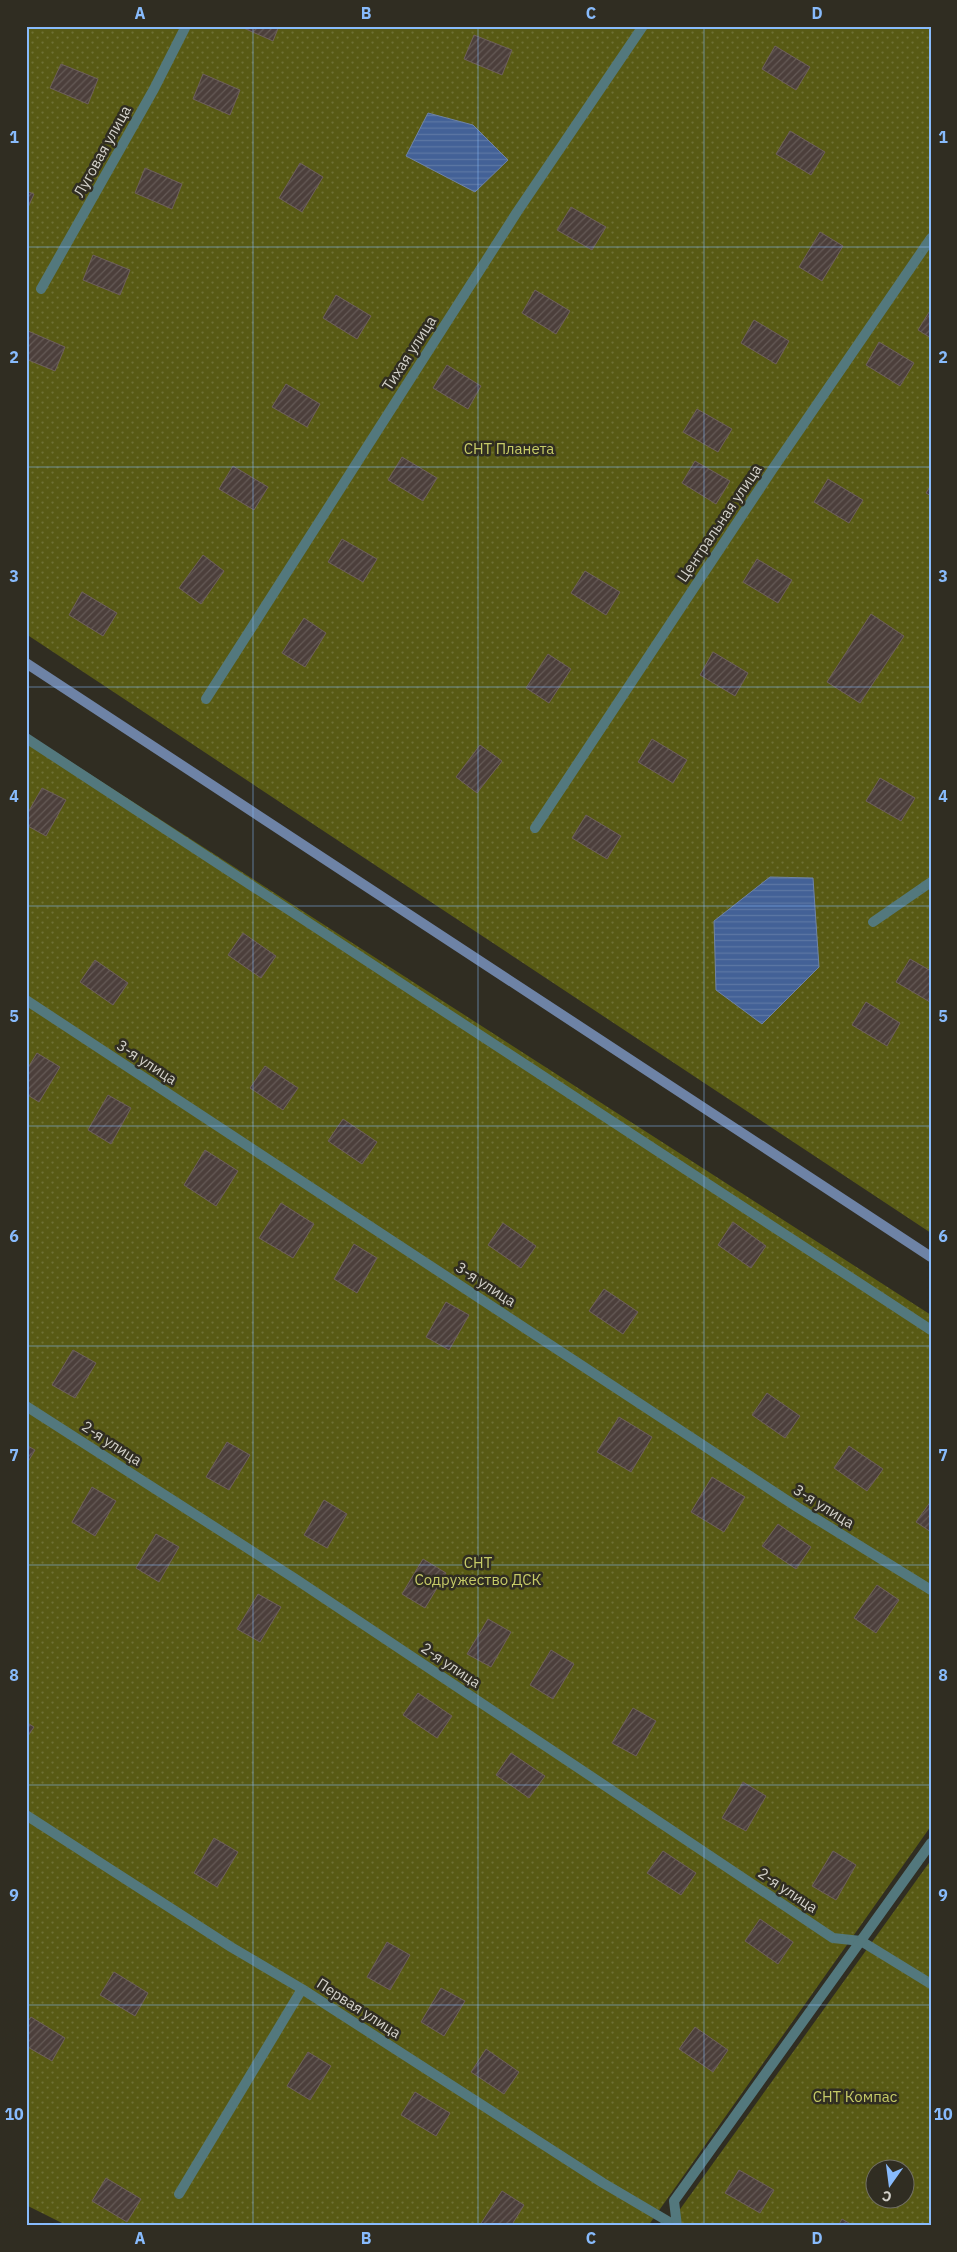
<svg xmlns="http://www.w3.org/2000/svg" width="957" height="2252" viewBox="0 0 957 2252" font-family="'IBM Plex Sans',sans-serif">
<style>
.grass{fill:url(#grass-dots);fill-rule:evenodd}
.water{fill:url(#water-rules);stroke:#6e83a6}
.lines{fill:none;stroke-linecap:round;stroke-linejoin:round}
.stream{stroke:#6e83a6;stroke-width:10}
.building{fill:url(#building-hatch);stroke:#6e605b}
.lane{stroke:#53787d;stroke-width:10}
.street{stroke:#53787d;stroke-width:10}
.grid{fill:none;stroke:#88bbfc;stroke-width:1;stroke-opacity:0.55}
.labels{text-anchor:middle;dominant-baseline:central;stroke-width:5;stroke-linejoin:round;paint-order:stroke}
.street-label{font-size:15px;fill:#d3d1ca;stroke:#302d22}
.park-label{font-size:15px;fill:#c6cb67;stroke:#302d22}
.neatline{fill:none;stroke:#88bbfc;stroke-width:2}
.grid-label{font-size:16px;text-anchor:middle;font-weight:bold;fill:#88bbfc}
</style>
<defs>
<pattern id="grass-dots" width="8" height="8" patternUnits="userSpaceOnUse" patternTransform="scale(1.25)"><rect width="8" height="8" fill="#585a14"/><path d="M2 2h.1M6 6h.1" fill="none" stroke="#6f7135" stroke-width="1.8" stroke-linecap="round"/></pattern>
<pattern id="water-rules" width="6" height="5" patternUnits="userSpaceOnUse" patternTransform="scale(1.25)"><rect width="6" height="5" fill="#436197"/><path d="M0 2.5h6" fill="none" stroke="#5d77a4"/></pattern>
<pattern id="building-hatch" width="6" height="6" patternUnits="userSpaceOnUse" patternTransform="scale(1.25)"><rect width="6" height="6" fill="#4c3f3b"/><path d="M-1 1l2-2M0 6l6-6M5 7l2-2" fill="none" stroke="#655a56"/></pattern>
</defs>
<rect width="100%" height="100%" fill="#302d22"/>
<path class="grass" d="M26,26h905v1207l-905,-599z
M26,733l905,582v511l-283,400h-580l-42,-21z
M931,1860v366h-263zM874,2170h30v30h-30z"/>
<path class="water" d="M428,113l45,12 35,35 -33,32 -69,-36z
M770,877l43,1 6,89 -57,57 -46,-34 -2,-69z"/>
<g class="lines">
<path class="stream" d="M26,663l905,594"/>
</g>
<path class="building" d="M239,26h40l-6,15z
M474,35l38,15 -10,25 -38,-16z
M775,46l35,21 -14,23 -34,-21z
M61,64l37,15 -10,25 -38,-16z
M203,74l37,16 -10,25 -37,-16z
M790,131l35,21 -14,23 -35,-21z
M300,163l23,14 -21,35 -23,-14z
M145,168l37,16 -10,25 -37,-16z
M26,191l8,3 -8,18z
M571,207l35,20 -14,23 -35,-20z
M820,232l23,14 -21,35 -23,-14z
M93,255l37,15 -10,25 -37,-15z
M535,290l35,21 -14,23 -34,-21z
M336,295l35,21 -14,23 -34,-21z
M931,309v29l-13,-8z
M754,320l35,21 -13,23 -35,-21z
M28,331l37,16 -10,24 -29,-12z
M879,342l35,21 -14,23 -34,-21z
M447,365l34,21 -13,23 -35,-21z
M286,384l34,20 -13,23 -35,-20z
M697,409l35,20 -14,23 -35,-20z
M402,457l35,21 -14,23 -35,-21z
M695,461l35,20 -14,23 -34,-21z
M233,466l35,21 -14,23 -35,-21z
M828,479l35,21 -14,23 -35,-21z
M931,485v11l-5,-3z
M342,539l35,20 -14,23 -35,-20z
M203,555l21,16 -23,33 -22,-16z
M757,559l35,21 -14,23 -35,-21z
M585,571l35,21 -14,23 -35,-22z
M82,592l35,21 -14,23 -34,-21z
M871,614l33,22 -44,67 -33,-21z
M304,618l22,15 -21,34 -23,-14z
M713,652l35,21 -13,23 -35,-21z
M548,654l23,15 -22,34 -23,-15z
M652,739l35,21 -14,23 -35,-21z
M480,745l22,16 -25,32 -21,-16z
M880,778l35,20 -14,23 -35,-20z
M42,788l24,12 -20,36 -20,-11v-9z
M586,815l35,21 -14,23 -35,-21z
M243,933l33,23 -15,22 -33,-23z
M910,959l21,12 -1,31 -34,-20z
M95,960l33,23 -15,22 -33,-23z
M866,1002l34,21 -13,23 -35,-21z
M37,1053l23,14 -21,35 -13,-8v-23z
M265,1066l33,22 -15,22 -33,-22z
M108,1095l23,13 -20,36 -23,-14z
M343,1119l34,23 -15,22 -34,-23z
M205,1150l33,21 -22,35 -32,-21z
M281,1203l33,21 -21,34 -34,-20z
M733,1222l33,24 -15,22 -33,-23z
M503,1223l33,23 -15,22 -33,-23z
M354,1244l23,14 -20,35 -23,-14z
M604,1289l34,23 -15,22 -34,-23z
M446,1302l23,13 -20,35 -23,-13z
M73,1350l23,13 -21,35 -23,-13z
M767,1393l33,23 -15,22 -33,-23z
M619,1417l33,20 -21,35 -34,-20z
M227,1442l23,13 -21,35 -23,-13z
M26,1445l9,5 -9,15z
M849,1446l34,23 -16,22 -33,-23z
M712,1477l33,20 -21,35 -33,-20z
M92,1487l24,14 -21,35 -23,-14z
M324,1500l23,14 -20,34 -23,-13z
M931,1501v31l-15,-10z
M778,1524l33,23 -15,22 -34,-23z
M156,1534l23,13 -20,35 -23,-14z
M423,1559l23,14 -21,35 -23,-14z
M877,1585l22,15 -23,33 -22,-15z
M258,1594l23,13 -21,35 -23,-13z
M488,1619l23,13 -20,35 -24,-13z
M551,1650l23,14 -21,35 -23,-14z
M418,1693l34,23 -15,22 -34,-23z
M633,1708l23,13 -20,35 -24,-13z
M26,1722l8,5 -8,12z
M511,1753l34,23 -16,22 -33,-23z
M743,1782l23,14 -20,35 -24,-13z
M214,1838l24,14 -21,35 -23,-14z
M663,1851l33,22 -15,22 -34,-22z
M833,1851l23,14 -20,35 -24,-14z
M760,1919l33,23 -15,22 -33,-23z
M387,1942l23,13 -20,35 -23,-13z
M114,1972l34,21 -13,23 -35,-21z
M441,1988l24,13 -21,35 -23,-14z
M31,2017l34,21 -13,23 -26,-15v-22z
M695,2027l33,23 -15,22 -34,-23z
M486,2049l33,23 -15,22 -33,-22z
M308,2052l23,14 -21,34 -23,-14z
M415,2092l35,21 -14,23 -35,-21z
M739,2170l35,20 -14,23 -35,-20z
M106,2178l35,21 -14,23 -35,-21z
M502,2191l22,14 -13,21h-29l-2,-1z
M842,2219l12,7h-16z"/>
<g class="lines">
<path class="lane" d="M41,289l113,-200 32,-63
M206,699l311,-487 126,-186
M535,828l237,-358 159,-232
M873,922l58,-40
M26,1000l771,507 134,83
M26,1406l268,172 539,360 28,3 70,43
M26,1815l205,132 71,42 301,194 73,43
M179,2194l123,-205"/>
<path class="street" d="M26,738l905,592
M677,2226l-3,-25 257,-358"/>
</g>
<path class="grid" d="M253,26v2200M478,26v2200M704,26v2200M26,247h905M26,467h905M26,687h905M26,906h905M26,1126h905M26,1346h905M26,1565h905M26,1785h905M26,2005h905"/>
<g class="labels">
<g class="street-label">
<text transform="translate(102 151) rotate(-61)">Луговая улица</text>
<text transform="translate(409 353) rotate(-57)">Тихая улица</text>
<text transform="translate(719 523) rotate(-56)">Центральная улица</text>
<text transform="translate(147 1062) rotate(33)">3-я улица</text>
<text transform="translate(486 1284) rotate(33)">3-я улица</text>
<text transform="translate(112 1443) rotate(33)">2-я улица</text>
<text transform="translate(824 1506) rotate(32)">3-я улица</text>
<text transform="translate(451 1665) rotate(34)">2-я улица</text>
<text transform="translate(788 1890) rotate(34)">2-я улица</text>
<text transform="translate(359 2008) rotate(33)">Первая улица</text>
</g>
<g class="park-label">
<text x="509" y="448">СНТ Планета</text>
<text x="478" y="1562">СНТ<tspan x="478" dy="17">Содружество ДСК</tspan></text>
<text x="855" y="2096">СНТ Компас</text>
</g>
</g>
<rect width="957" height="2252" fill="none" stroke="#302d22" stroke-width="55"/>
<g transform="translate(890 2184) rotate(194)"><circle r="24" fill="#302d22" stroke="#716f65"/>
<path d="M0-4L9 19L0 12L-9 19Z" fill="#88bbfc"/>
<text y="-8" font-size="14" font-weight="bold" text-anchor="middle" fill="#d3d1ca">С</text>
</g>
<rect x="28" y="28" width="902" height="2196" class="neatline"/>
<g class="grid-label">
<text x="140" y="19">A</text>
<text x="366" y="19">B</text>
<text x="591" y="19">C</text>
<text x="817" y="19">D</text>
<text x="14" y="143">1</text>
<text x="943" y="143">1</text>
<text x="14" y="363">2</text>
<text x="943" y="363">2</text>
<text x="14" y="582">3</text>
<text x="943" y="582">3</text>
<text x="14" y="802">4</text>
<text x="943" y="802">4</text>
<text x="14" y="1022">5</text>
<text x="943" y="1022">5</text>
<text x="14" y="1242">6</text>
<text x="943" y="1242">6</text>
<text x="14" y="1461">7</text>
<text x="943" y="1461">7</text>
<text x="14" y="1681">8</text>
<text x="943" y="1681">8</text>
<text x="14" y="1901">9</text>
<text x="943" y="1901">9</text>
<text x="14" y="2120">10</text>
<text x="943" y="2120">10</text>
<text x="140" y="2244">A</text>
<text x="366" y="2244">B</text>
<text x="591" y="2244">C</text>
<text x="817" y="2244">D</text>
</g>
</svg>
